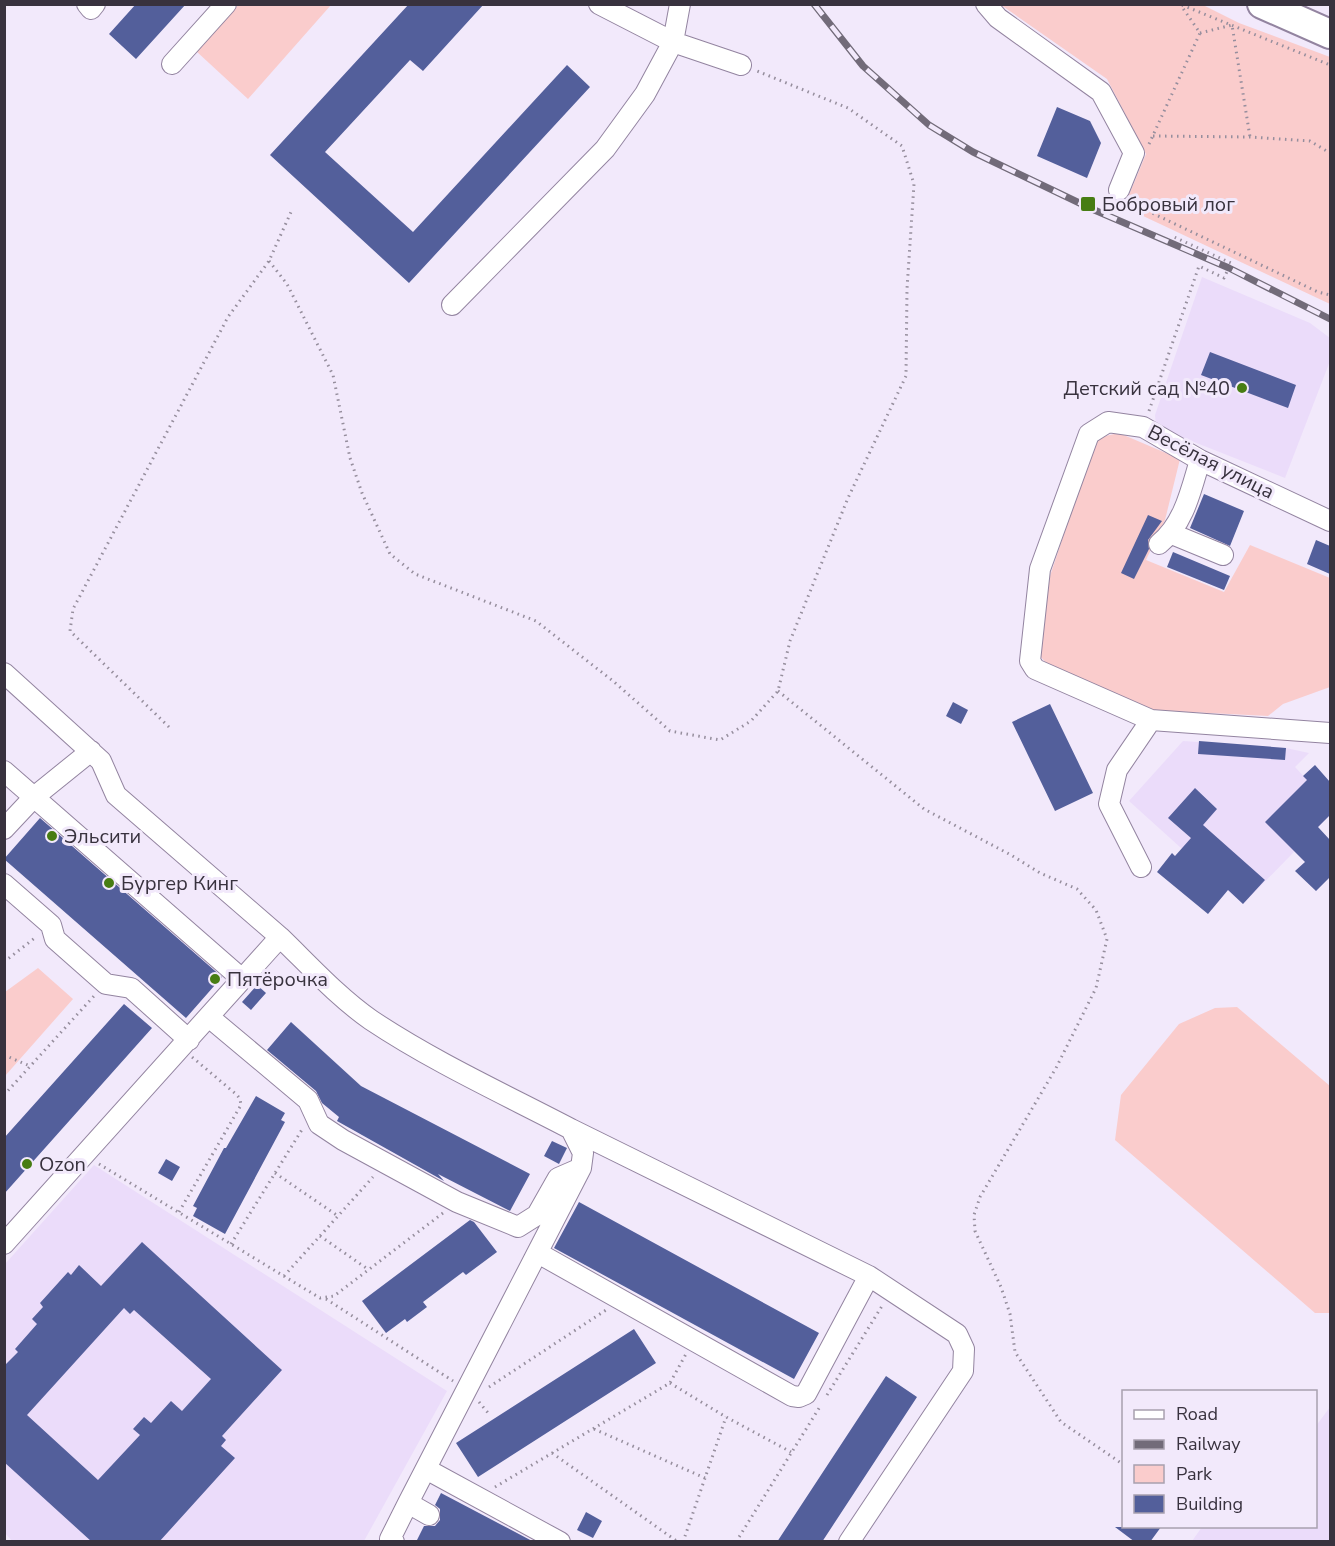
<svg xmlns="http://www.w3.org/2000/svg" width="1335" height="1546" viewBox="0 0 1335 1546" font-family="'Nunito Sans',sans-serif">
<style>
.built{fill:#ebdcfa}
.green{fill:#facccc}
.building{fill:#535f9b;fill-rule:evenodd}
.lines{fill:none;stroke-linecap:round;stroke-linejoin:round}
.minor-casing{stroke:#9384a0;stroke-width:22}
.highway-casing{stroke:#9384a0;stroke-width:32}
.path{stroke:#968e9d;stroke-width:3;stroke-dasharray:1.5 4.5;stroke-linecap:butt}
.minor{stroke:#fff;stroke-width:20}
.highway{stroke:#fff;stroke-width:28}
.rail-casing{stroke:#726b79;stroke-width:7}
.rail{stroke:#f2e9fb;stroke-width:4.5;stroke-dasharray:14;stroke-linecap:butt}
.poi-dot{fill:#477d13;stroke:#f2e9fb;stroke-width:2}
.labels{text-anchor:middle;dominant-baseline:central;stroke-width:6;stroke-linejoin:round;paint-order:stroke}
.poi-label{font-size:20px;fill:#38323e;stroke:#f2e9fb;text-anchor:start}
.street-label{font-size:20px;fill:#38323e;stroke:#f2e9fb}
</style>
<rect width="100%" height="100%" fill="#f2e9fb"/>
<path class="built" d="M1202,277l108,46 20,15v23l-45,117 -129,-51 -1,-12z
M1183,741l103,7 23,5 -14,14 35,37v11l-87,89 -114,-103z
M94,1165l353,226 -83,150 -351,1 -8,-9v-269z
M1330,1407v134h-138l10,-14 114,-1v-100z"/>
<path class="green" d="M238,5h93l-83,94 -52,-48z
M1001,5h202l36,18 91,34v247l-206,-97 22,-53 -39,-75z
M1119,433l61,26 -15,61 -19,40 78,32 26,-47 80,33v109l-47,17 -15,12 -118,-6 -100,-43 -11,-12 11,-79 46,-138z
M38,968l35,31 -68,77v-84z
M1237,1007l93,79v227h-15l-200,-173 6,-45 58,-71 36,-16z"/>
<path class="building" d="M136,4h50l-50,55 -27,-25z
M409,4h75l-61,67 -13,-11 -85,92 88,80 154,-167 23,22 -181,196 -139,-128z
M1057,107l33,14 11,22 -14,35 -50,-22z
M1210,352l86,33 -8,23 -87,-33z
M1204,494l40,17 -14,35 -40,-18z
M1148,515l14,6 -14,19 1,9 -15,30 -13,-6z
M1316,540l14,6v28l-23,-10z
M1173,552l57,24 -6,14 -57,-23z
M953,702l15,8 -7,14 -15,-8z
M1050,704l43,89 -38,18 -43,-89z
M1199,741l87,7 -1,12 -87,-6z
M1315,765l15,17v33l-12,12 12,13v37l-14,14 -21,-20 10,-9 -40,-40 42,-42 -4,-4z
M1195,788l22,21 -14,16 62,55 -22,24 -15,-14 -20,24 -51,-42 15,-19 3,3 16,-18 -23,-20z
M40,818l182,159 -36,41 -182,-159z
M257,985l9,8 -15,17 -9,-8z
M124,1004l28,24 -148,166v-56z
M291,1022l70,64 169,88 -20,37 -72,-37 6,7 -107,-60 2,-4 -17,-14 -6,-12 -49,-41z
M256,1096l29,17 -4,7 4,2 -60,112 -32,-18 4,-8 -4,-2 31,-58h2z
M552,1141l15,7 -8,16 -15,-8z
M166,1159l14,8 -8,14 -14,-8z
M579,1202l240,131 -25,46 -240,-131z
M470,1220l4,2 23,30 -31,23 -3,-3 -40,30 4,5 -20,15 -2,-3 -19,14 -24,-32z
M142,1242l140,128 -60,66 4,4 -5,6 14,12 -76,84h-67l-88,-80v-96l14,-14 -3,-3 22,-25 -5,-5 11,-12 -3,-4 28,-31 3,3 8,-10 22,21zM124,1308l6,6 4,-4 77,69 -29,32 -11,-10 -20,22 -7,-6 -11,12 7,6 -42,45 -71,-65z
M634,1329l22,34 -178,114 -22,-34z
M886,1376l31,21 -95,145h-45z
M441,1493l93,49h-118l8,-16h11l5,-6v-11l-5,-4z
M586,1512l16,9 -9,17 -16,-8z
M1115,1527h46l-11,15h-15z"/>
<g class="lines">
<defs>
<path id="minor" d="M87,4l4,5 4,-5
M599,4l74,38 68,23
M986,4l12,14 103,74 33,61 -15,37
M172,64l54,-60
M452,305l153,-156 40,-55 28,-52 7,-38
M1330,521l-130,-61 -57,-33 -35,-5 -19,12 -49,135 -10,92 5,8 116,51 179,13
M1172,534l51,21
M1159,544c25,-20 32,-54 41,-84
M4,673l97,88 15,34 164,142
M4,771l238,208
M4,829l30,-32 57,-46
M1141,867l-32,-63 8,-34 34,-50
M4,884l47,41 4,14 51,45 25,4 58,52
M209,1017l99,83 11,24 24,16 114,62 61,25 19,-12 21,-37 23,-10
M571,1129l298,147 88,58 7,15 -1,22 -114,171
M4,1244l276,-307c29,28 58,60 91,83 63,42 133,74 200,109l12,24 -2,15 -173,335 -18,36 4,3
M538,1253l254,143 7,1 7,-3 63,-118
M426,1469l134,73
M408,1503l21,12"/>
<path id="highway" d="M1262,4l68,30"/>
</defs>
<use href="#minor" class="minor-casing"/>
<use href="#highway" class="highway-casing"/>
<path class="path" d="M1182,5l148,60
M1200,33l32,-8 18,112
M1153,136l97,1 60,4 20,12
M1149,144l51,-111 -20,-29
M1131,203l187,89 12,3
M269,261l18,23 46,91 17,83 12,35 28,61 25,20 121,47 77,60 57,50 50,9 31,-19 27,-30 12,-50 58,-143 58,-122 1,-87 7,-105 -12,-38 -54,-38 -91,-37
M1149,411l50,-145 25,12 7,-15 -57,-26
M778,691l146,118 87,46 29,18 37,16 19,21 11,29 -11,49 -40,80 -76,129 -6,18 1,16 26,56 9,27 5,38 46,70 63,43
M169,727l-99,-96 3,-22 155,-292 41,-56 22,-49
M4,962l32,-25
M4,1055l26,11
M4,1095l90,-99
M99,1164l221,134 14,-2 109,-83
M275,1173l63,43
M179,1212l62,-107 -1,-6 -3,-4 -45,-38
M320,1236l49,34
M231,1244l72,-116
M284,1276l89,-99
M326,1299l127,82
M670,1383l56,34 65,35
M489,1387l117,-77
M827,1395l55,-89
M479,1402l10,12
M594,1429l111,49
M552,1453l126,89
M495,1487l175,-104 16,-29
M683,1542l43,-125
M736,1542l85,-137"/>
<use href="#minor" class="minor"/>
<use href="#highway" class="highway"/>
<defs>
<path id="rail" d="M814,4l49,62 66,59 44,27 119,57 137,59 101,51"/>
</defs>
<use href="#rail" class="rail-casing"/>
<use href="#rail" class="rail"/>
</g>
<g class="poi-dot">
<rect x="1080" y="196" width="16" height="16" rx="3"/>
<circle cx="1242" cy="388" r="6"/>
<circle cx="52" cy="836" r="6"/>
<circle cx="109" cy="883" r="6"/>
<circle cx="215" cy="979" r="6"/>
<circle cx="27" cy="1164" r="6"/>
</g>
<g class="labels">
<g class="poi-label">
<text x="1102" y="204">Бобровый лог</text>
<text x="1230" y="388" text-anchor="end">Детский сад №40</text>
<text x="64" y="836">Эльсити</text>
<text x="121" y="883">Бургер Кинг</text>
<text x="227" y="979">Пятёрочка</text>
<text x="39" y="1164">Ozon</text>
</g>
<g class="street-label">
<text transform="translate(1211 462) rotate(27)">Весёлая улица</text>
</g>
</g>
<rect width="1335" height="1546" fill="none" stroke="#38323e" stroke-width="12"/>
<rect x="1122" y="1390" width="195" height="138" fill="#f2e9fb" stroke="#a8a0af" stroke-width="1.5"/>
<rect x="1134" y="1410" width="30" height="9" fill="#ffffff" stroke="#a8a0af" stroke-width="1.5"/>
<text x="1176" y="1420" font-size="18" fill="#38323e">Road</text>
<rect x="1134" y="1440" width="30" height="9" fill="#726b79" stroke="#a8a0af" stroke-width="1.5"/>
<text x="1176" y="1450" font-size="18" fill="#38323e">Railway</text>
<rect x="1134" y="1465" width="30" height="18" fill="#facccc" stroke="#a8a0af" stroke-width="1.5"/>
<text x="1176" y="1480" font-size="18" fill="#38323e">Park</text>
<rect x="1134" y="1495" width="30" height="18" fill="#535f9b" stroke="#a8a0af" stroke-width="1.5"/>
<text x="1176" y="1510" font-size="18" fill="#38323e">Building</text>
</svg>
